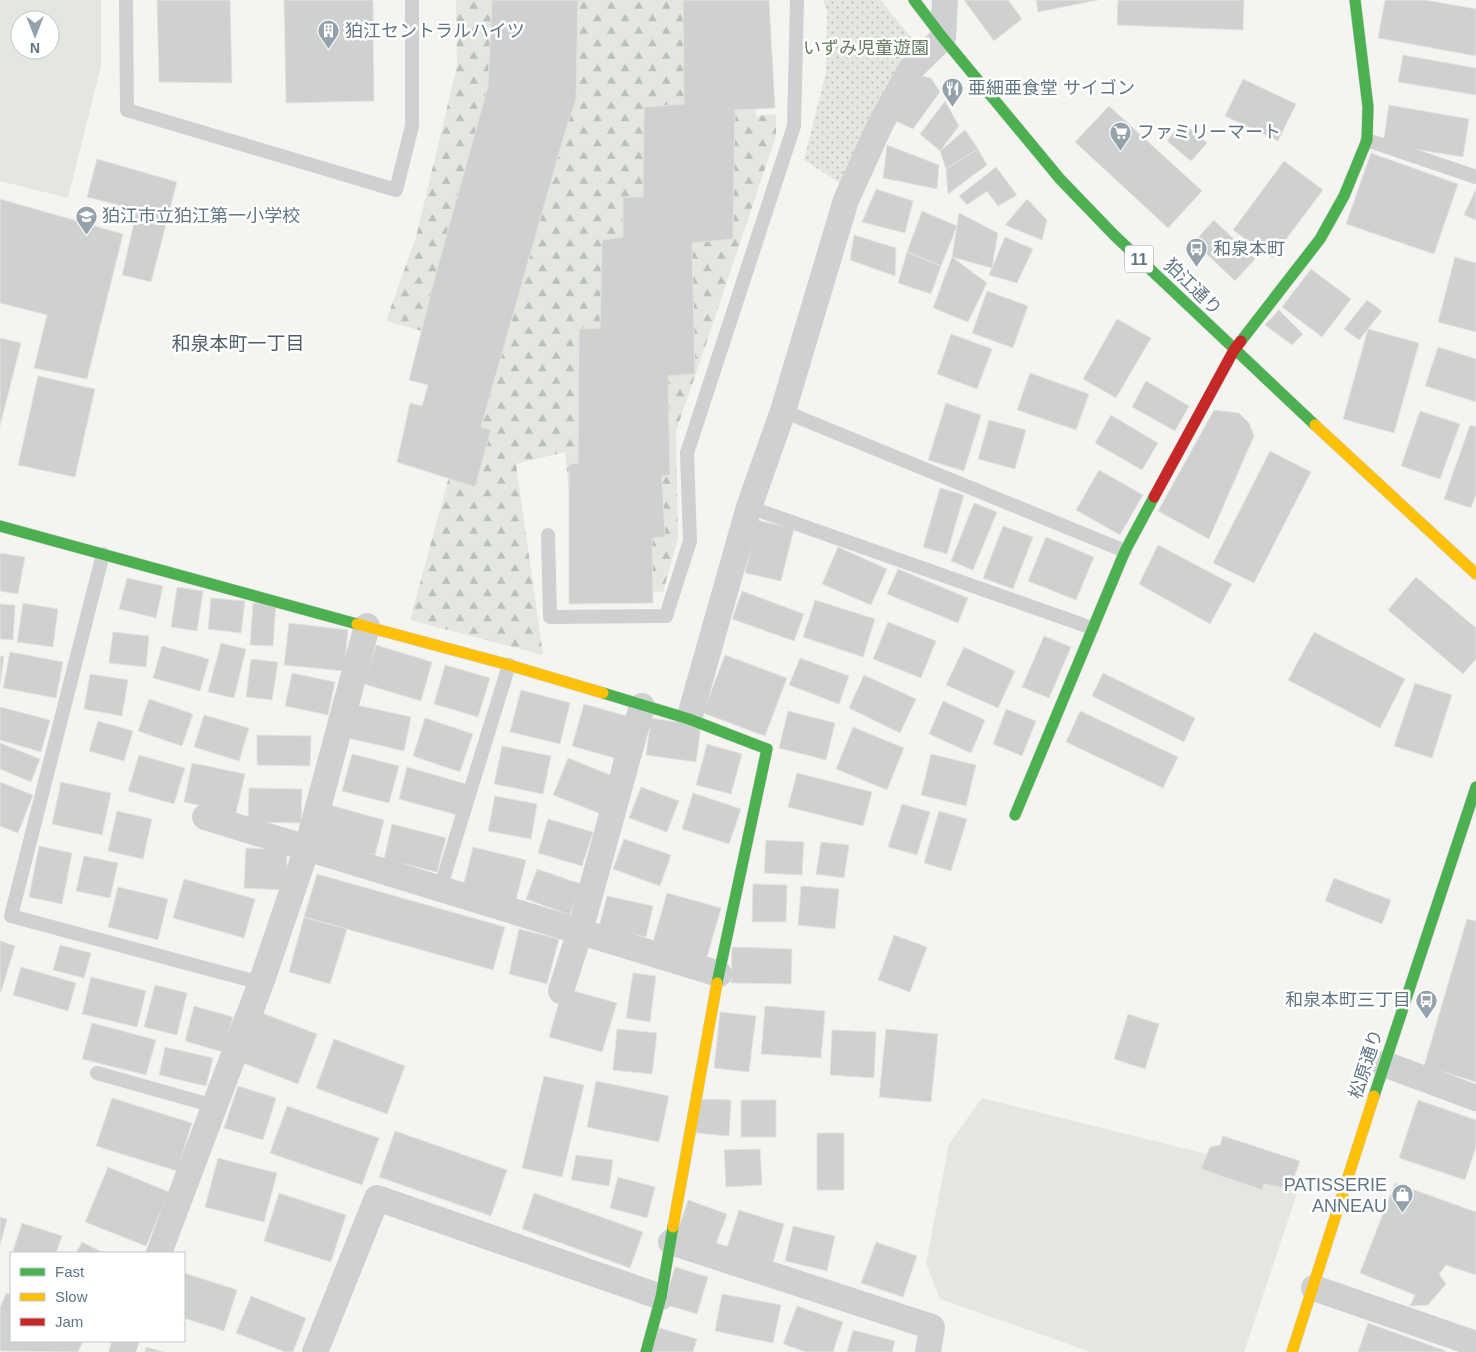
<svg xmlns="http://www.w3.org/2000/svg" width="1476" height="1352" viewBox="0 0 1476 1352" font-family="Helvetica,'Noto Sans JP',sans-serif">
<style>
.grass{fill:#e4e7df;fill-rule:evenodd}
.forest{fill:url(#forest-firs)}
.park{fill:url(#park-dots)}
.building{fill:#cfd1d0;stroke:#e3e3e1}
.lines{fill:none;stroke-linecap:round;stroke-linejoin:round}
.fast-casing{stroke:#cfd1d1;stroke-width:12}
.slow-casing{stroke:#cfd1d1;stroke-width:12}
.jam-casing{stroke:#cfd1d1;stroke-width:12}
.lane{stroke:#cfd0d1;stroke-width:14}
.street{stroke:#cfd0d1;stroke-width:26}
.fast{stroke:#4caf50;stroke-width:11}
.slow{stroke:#ffc107;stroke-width:11}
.jam{stroke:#c62828;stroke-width:11}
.labels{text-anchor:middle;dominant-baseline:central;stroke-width:5;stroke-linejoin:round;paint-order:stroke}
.shield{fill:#fff;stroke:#909faa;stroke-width:1}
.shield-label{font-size:16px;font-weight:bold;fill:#617685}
.poi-label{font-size:18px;fill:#617685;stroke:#fff;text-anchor:start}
.park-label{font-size:18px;fill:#677b60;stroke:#fff}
.street-label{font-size:18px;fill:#617685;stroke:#fff}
.neighbourhood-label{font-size:19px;fill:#4f5f69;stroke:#fff}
</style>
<defs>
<pattern id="forest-firs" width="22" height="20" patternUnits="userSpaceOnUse" patternTransform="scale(1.25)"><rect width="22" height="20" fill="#e4e7df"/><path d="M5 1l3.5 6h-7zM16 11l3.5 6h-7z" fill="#bcc0ba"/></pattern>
<pattern id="park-dots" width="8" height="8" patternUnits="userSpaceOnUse" patternTransform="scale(1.25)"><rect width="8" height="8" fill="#e4e7df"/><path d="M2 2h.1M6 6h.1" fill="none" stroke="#bcc0ba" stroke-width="1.8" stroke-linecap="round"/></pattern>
</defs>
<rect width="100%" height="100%" fill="#f4f4f1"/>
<path class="grass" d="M0,0h101v66l-33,132 -68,-17zM20,20h30v30h-30z
M982,1098l225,56 -6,15 60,21 3,-6 26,5 7,4 -53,159h-153l-151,-53 -14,-36 23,-119z"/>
<path class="forest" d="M456,0h299l1,116 20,-2v22l-71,211 -29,84 2,107 -15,54 -84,-4 -14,-136 -49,12 27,191 -133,-35 74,-272 -98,-27 30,-84 41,-171z"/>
<path class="park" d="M823,0h57l35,42 -16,30 -50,117 -45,-29 22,-88 1,-61z"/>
<path class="building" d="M157,0h73l2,83 -73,-1z
M284,0h89l1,101 -88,2z
M492,0h86l-2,100 -8,22 -87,305 10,3 -16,57 -78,-25 13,-59 12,3 6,-21 -19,-5 27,-107 52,-187z
M683,0h86l6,108 -40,2 -2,129 -41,4 3,131 -27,2 2,99 -8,1 3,61 -13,1 1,65 -84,1v-140l9,-1 1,-134 21,-1 2,-88 21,-3v-40h20l1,-90 40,-3z
M964,0h44l14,19 -28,22z
M1036,0h62l-60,12z
M1118,0h126l-1,30 -126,-5z
M1385,0h40l51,9v47l-98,-18z
M1403,55l73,13v27l-78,-13z
M921,76l10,2 9,14 -27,37 -19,-9z
M1243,79l53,25 -18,37 -53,-25z
M945,101l14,25 -19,25 -20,-17z
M1389,105l80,14 -6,38 -80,-13z
M1109,106l93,85 -34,37 -93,-86z
M1182,122l25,21 -16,18 -24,-20z
M965,130l13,19 -32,20 -6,-18z
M887,145l52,20 -2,24 -54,-11z
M978,149l9,16 -39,29 -2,-25z
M1371,153l87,31 -24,70 -88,-30z
M97,159l80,23 -26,100 -29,-7 15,-65 -50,-13z
M1284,161l39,29 -51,68 -39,-28z
M996,167l21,28 -19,11 -11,-15 -20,14 -8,-9z
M876,189l37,12 -8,32 -43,-11z
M1476,189v31l-12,-5z
M0,199l123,35 -36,145 -53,-11 13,-53 -47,-12z
M1027,199l20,21 -5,20 -37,-15z
M922,211l35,15 -16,40 -34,-14z
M959,213l39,20 -6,35 -40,-11z
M1214,220l41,39 -20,22 -41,-39z
M854,235l42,13 -1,28 -45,-16z
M1005,237l28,12 -16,34 -28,-8z
M907,252l34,14 -10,28 -33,-11z
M952,257l35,26 -19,39 -35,-14z
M1455,257l21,6v69l-38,-10z
M1311,269l40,30 -29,38 -40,-30z
M987,291l41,15 -15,42 -41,-15z
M1367,300l15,11 -23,29 -15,-11z
M1279,310l24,24 -11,11 -27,-20z
M1117,319l34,19 -35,60 -33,-19z
M1368,329l51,14 -25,90 -51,-14z
M951,334l41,15 -15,40 -40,-15z
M0,338l21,5 -21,83z
M1438,347l38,12v43l-51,-16z
M1030,373l59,21 -13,36 -59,-20z
M38,376l57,13 -20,88 -57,-12z
M1146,381l43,25 -14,25 -43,-24z
M946,403l35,12 -17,56 -36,-11z
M1214,410l25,3 10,10 5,13 -45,103 -51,-28z
M1420,411l40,13 -20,55 -39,-13z
M1111,415l47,28 -16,27 -47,-27z
M989,420l37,10 -11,39 -37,-10z
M1470,425l6,2v67l-5,14 -27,-9z
M1270,451l41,21 -57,111 -41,-20z
M1099,470l44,25 -23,40 -44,-25z
M940,488l24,7 -17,59 -24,-7z
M974,503l23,9 -24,58 -22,-9z
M757,520l37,9 -13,52 -36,-8z
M1003,526l30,11 -20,52 -30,-11z
M1046,537l48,20 -18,43 -48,-19z
M1158,545l74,39 -22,40 -71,-40z
M838,547l49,22 -16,36 -49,-21z
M0,553l25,4 -7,37 -18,-3z
M898,569l70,29 -10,25 -71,-29z
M1416,577l60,51v31l-13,15 -75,-64z
M127,578l36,8 -7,32 -37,-9z
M177,587l26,4 -6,40 -26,-4z
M742,591l62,23 -10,27 -62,-22z
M211,598l34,3 -4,32 -33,-4z
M815,600l60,19 -12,38 -60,-20z
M23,603l35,6 -5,38 -36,-5z
M253,603l23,1 -3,42 -23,-1z
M0,604l15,1 -2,35 -13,-1z
M888,622l48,19 -15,37 -48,-19z
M289,623l59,7 -4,41 -60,-6z
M113,632l36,4 -3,31 -37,-4z
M1314,632l91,47 -25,49 -92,-48z
M1044,636l27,11 -22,51 -27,-11z
M221,643l25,6 -12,49 -26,-6z
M376,645l56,17 -11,39 -57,-17z
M162,646l47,13 -9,32 -47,-13z
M964,647l51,24 -17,37 -52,-23z
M10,652l53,10 -7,36 -53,-10z
M725,655l62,23 -22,58 -62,-23z
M0,656h4l-4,29z
M800,658l49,18 -10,28 -50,-19z
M251,659l27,3 -6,38 -26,-3z
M445,665l45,13 -12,39 -44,-13z
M292,673l43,9 -7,33 -43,-9z
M1103,673l92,45 -11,24 -92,-46z
M90,674l38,6 -6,36 -38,-7z
M864,675l52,24 -16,34 -51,-25z
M1415,683l37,12 -20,63 -38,-12z
M521,690l49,13 -10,41 -50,-12z
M149,699l44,15 -11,32 -44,-15z
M943,701l42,19 -14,33 -42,-19z
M584,704l46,13 -12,42 -46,-13z
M356,705l55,12 -7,34 -56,-13z
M0,707l50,13 -9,32 -41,-12z
M1006,709l30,12 -14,35 -29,-12z
M788,711l47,12 -9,37 -47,-12z
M1080,711l98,46 -15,31 -97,-46z
M204,715l45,13 -10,33 -45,-14z
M425,718l48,16 -13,38 -47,-16z
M651,718l50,8 -5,36 -50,-7z
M98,721l35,10 -9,30 -35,-10z
M853,727l51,21 -17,42 -51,-21z
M257,735l54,1 -1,30 -53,-1z
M0,743l40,16 -9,23 -31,-13z
M707,744l35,10 -11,40 -35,-9z
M502,746l49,10 -8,38 -49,-10z
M352,754l47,12 -10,37 -47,-12z
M931,754l45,11 -10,41 -45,-11z
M139,755l46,13 -11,36 -46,-13z
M568,758l47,19 -14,37 -48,-19z
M192,763l53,11 -9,39 -52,-11z
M407,767l59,17 -9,31 -58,-16z
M797,773l75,19 -9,34 -75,-19z
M0,782l33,13 -15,38 -18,-7z
M61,782l50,11 -9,42 -50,-11z
M641,787l38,14 -12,31 -38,-14z
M249,788l53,1 -1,34 -53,-1z
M693,793l48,16 -12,35 -47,-15z
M495,796l42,8 -6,35 -43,-8z
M902,804l28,8 -13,43 -29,-8z
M330,805l54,15 -9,35 -55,-14z
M117,811l35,8 -9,40 -35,-8z
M939,811l28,8 -16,52 -27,-8z
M548,819l45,13 -11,34 -44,-13z
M392,824l54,14 -9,34 -53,-13z
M624,839l47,16 -11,31 -47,-17z
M766,840l38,2 -2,33 -38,-2z
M821,842l28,3 -5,33 -28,-4z
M39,846l33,7 -10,51 -33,-7z
M473,847l53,13 -10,40 -53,-13z
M246,848l41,2 -1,40 -42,-2z
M84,856l34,7 -8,35 -34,-7z
M537,869l44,15 -11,31 -44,-16z
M317,874l188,53 -12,43 -189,-53z
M1334,878l57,22 -9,24 -57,-23z
M184,879l71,20 -11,39 -71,-20z
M753,884l34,1 -1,37h-34z
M801,886l38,3 -4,40 -37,-4z
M118,887l50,12 -10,41 -50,-13z
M667,893l54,15 -14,49 -54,-15z
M607,896l46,10 -7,31 -47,-10z
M304,917l43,12 -17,55 -41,-12z
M1467,919l9,2v161l-52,-16z
M519,929l40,10 -12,45 -38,-10z
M894,935l33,12 -17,45 -32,-12z
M0,941l15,5 -14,46h-1z
M60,945l31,8 -7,25 -31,-8z
M732,947l60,2 -1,35 -60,-1z
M21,967l55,16 -8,28 -55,-16z
M633,973l23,3 -6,46 -24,-4z
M91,977l55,14 -9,36 -55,-13z
M155,985l32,8 -10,42 -33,-8z
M563,988l54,15 -15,49 -53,-15z
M194,1006l39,11 -10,35 -38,-11z
M765,1006l60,5 -4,47 -60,-4z
M720,1012l36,4 -7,56 -35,-4z
M262,1013l55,21 -19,50 -55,-21z
M1128,1014l31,10 -14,45 -31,-10z
M92,1023l64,17 -10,35 -64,-16z
M617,1029l40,4 -5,41 -39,-4z
M886,1029l52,5 -7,68 -52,-5z
M832,1030l44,2 -2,46 -44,-3z
M334,1039l71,27 -18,48 -71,-26z
M165,1047l48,11 -7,28 -47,-11z
M544,1076l40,9 -22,92 -40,-9z
M596,1081l73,15 -10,46 -72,-15z
M238,1086l38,12 -13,42 -39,-12z
M112,1098l80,25 -15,48 -81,-25z
M698,1099l33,1 -2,36 -33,-3z
M741,1100h35v37h-35z
M1418,1100l58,20v27l-11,33 -66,-22z
M287,1106l92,32 -17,47 -92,-32z
M395,1131l112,39 -16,46 -112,-39z
M817,1133h27v57h-27z
M1223,1136l77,25 -10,28 -26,-5 -2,6 -61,-21 9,-22 10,-2z
M760,1149l2,36 -36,2 -2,-37z
M576,1155l37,5 -4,26 -38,-6z
M218,1158l59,15 -13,49 -59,-15z
M108,1167l61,25 -23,54 -61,-24z
M618,1177l37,10 -8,31 -37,-10z
M1395,1183l81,29v63l-30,-10 -7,9 7,10 -18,21 -18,1 5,-11 -55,-22z
M279,1193l67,22 -15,47 -67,-21z
M534,1193l109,39 -13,36 -108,-39z
M688,1200l39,14 -12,32 -38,-13z
M739,1210l45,14 -11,38 -46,-14z
M0,1217l7,2 -7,26z
M22,1223l40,13 -6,17h-37l-6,-2z
M793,1226l42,10 -8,35 -42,-10z
M82,1242l22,11h-28z
M876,1242l41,14 -14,41 -42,-14z
M675,1267l33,10 -11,37 -33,-10z
M184,1273l53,17 -13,41 -40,-13z
M6,1293l5,2v46h72l-5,11 -78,-1v-43z
M722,1294l59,11 -8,38 -58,-12z
M251,1296l55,22 -13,34h-8l-49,-19z
M797,1306l46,16 -10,30h-27l-23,-8z
M1368,1323l78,28 -1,1h-87z
M656,1327l41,12 -4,13h-44z
M853,1330l42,11 -3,11h-45z
M146,1347l18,5h-19z"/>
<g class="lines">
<defs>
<path id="fast" d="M914,0l29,38 117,141 54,56 201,190
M1241,341l79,-102 24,-43 23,-56 1,-33 -13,-107
M0,526l357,98
M603,693l86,26 78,30 -50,234
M1015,815l110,-264 29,-54
M1374,1096l102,-309
M646,1352l15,-55 12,-70"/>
<path id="slow" d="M1315,425l161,149
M357,624l152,41 94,28
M673,1227l44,-244
M1292,1352l82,-256"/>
<path id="jam" d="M1154,497l80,-147 7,-9"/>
</defs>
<use href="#fast" class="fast-casing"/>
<use href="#slow" class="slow-casing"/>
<use href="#jam" class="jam-casing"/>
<path class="lane" d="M126,0l1,110 269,80 16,-64v-126
M1367,140l109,37
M783,411l342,140
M749,507l343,121
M548,535l2,82 116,-1 24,-75 -3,-88 107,-327 3,-126
M103,554l-92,362 250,67
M440,889l69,-224
M97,1073l117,33"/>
<path class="street" d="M689,719l60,-212 34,-96 63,-211 35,-77 30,-54 32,-31 2,-38
M205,817l514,157
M561,991l19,-60 62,-225
M1384,1064l92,34
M671,1242l261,85 -4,25
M159,1253l102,-270 46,-135 60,-222
M1314,1288l162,56
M122,1352l4,-11
M315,1352l62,-154 284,99"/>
<use href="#fast" class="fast"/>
<use href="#slow" class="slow"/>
<use href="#jam" class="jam"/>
</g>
<defs>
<symbol id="building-pin" viewBox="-11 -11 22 30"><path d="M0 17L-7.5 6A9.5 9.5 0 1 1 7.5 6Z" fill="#94a2ab" stroke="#fff"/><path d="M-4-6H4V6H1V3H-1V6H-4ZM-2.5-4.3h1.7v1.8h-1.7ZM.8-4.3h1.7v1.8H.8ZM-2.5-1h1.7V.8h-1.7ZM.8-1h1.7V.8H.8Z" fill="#fff"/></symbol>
<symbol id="restaurant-pin" viewBox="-11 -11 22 30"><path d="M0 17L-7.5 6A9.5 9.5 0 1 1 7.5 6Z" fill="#94a2ab" stroke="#fff"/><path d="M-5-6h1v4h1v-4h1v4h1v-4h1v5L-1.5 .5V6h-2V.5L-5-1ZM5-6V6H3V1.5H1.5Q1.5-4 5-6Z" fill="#fff"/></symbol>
<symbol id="supermarket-pin" viewBox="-11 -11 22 30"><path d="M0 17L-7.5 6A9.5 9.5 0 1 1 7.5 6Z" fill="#94a2ab" stroke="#fff"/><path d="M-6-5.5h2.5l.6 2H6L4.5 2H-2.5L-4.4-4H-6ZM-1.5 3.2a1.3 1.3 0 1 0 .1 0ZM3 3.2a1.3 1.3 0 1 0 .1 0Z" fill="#fff"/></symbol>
<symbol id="school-pin" viewBox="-11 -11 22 30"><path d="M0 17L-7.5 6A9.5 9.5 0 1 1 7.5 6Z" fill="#94a2ab" stroke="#fff"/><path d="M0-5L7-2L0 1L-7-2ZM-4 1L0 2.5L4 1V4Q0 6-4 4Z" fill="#fff"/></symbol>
<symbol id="bus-pin" viewBox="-11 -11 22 30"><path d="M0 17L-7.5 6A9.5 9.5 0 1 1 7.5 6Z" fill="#94a2ab" stroke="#fff"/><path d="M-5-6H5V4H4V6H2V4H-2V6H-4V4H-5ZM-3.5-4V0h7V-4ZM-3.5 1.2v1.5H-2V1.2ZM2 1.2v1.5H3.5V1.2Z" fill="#fff"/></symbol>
<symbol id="shop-pin" viewBox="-11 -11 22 30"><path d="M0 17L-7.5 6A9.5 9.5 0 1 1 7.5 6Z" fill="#94a2ab" stroke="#fff"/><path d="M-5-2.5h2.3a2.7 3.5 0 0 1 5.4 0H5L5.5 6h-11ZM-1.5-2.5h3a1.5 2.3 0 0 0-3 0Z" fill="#fff"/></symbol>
</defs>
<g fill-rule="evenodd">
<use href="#building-pin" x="316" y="18" width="25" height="34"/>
<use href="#restaurant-pin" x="940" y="76" width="25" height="34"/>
<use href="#supermarket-pin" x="1108" y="120" width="25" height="34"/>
<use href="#school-pin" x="74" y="204" width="25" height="34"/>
<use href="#bus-pin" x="1184" y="236" width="25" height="34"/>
<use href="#bus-pin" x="1414" y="988" width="25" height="34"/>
<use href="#shop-pin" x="1390" y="1182" width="25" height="34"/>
</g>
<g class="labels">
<rect class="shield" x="1125" y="245.5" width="28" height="27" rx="4"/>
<g class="shield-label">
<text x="1139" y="259">11</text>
</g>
<g class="poi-label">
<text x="345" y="31">狛江セントラルハイツ</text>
<text x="968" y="88">亜細亜食堂 サイゴン</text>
<text x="1137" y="132">ファミリーマート</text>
<text x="102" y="216">狛江市立狛江第一小学校</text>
<text x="1213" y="249">和泉本町</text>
<text x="1411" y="1000" text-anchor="end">和泉本町三丁目</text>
<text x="1387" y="1185" text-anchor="end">PATISSERIE<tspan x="1387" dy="21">ANNEAU</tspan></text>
</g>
<g class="park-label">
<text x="866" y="48">いずみ児童遊園</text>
</g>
<g class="street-label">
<text transform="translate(1193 287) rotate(44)">狛江通り</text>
<text transform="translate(1366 1064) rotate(-72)">松原通り</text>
</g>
<g class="neighbourhood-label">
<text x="238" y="343">和泉本町一丁目</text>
</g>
</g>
<rect x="10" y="1252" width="175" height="90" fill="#ffffff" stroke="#c0c8ce"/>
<rect x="20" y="1268" width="25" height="8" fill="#4caf50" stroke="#c0c8ce"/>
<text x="55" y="1277" font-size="15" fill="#617685">Fast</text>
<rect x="20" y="1293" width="25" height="8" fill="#ffc107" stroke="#c0c8ce"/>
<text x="55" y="1302" font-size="15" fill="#617685">Slow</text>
<rect x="20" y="1318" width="25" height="8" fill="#c62828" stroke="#c0c8ce"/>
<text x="55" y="1327" font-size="15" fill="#617685">Jam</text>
<g transform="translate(35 35) rotate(180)"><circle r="24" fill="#ffffff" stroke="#c0c8ce"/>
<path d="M0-4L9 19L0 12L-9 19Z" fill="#94a2ab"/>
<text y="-8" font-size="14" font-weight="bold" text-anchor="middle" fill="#617685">N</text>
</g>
</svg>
